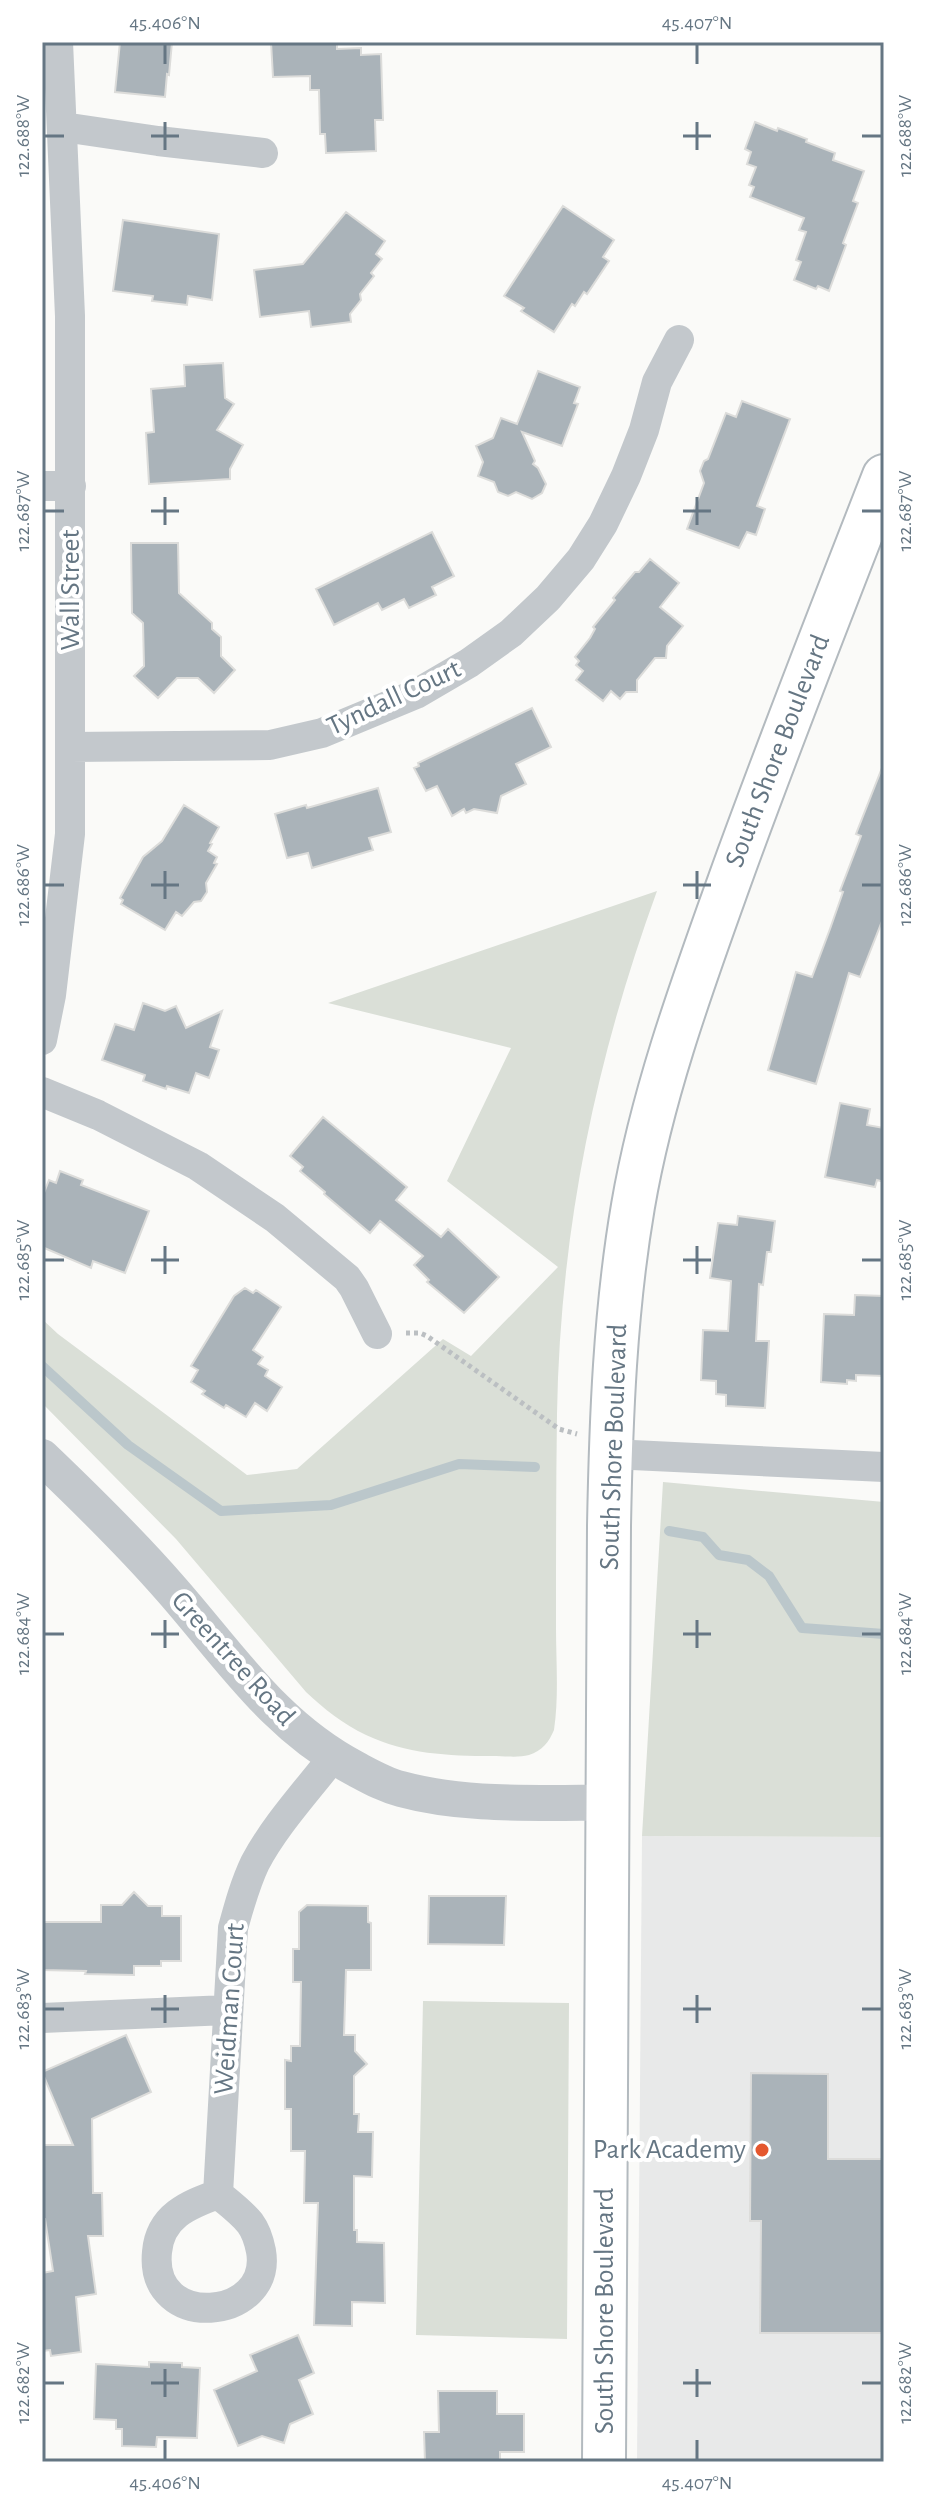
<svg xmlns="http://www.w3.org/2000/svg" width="926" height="2504" viewBox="0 0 926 2504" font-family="'Alegreya Sans',sans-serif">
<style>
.built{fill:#e8e9e9}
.green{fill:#dadfd7}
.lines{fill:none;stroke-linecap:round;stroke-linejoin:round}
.stream{stroke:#bbc7cb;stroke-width:10}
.building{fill:#aab3b9;stroke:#dcdcda;stroke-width:2}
.secondary-casing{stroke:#b3babf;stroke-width:46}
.path{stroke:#bbbfc2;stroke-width:5;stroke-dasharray:4 4;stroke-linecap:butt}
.minor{stroke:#c3c8cc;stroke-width:30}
.tertiary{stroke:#c3c8cc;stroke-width:36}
.secondary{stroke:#fff;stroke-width:42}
.ticks{fill:none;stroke:#657683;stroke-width:3}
.poi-dot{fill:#e4572e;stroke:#fff;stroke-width:3}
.labels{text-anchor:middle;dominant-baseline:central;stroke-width:8;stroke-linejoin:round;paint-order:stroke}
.street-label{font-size:28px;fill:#657683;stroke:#fff}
.poi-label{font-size:28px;fill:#657683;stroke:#fff;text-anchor:end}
.neatline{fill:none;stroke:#657683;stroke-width:3}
.ticks-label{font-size:20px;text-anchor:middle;fill:#657683}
</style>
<rect width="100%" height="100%" fill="#fafaf8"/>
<path class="built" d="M642,1836l242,1v625h-247z"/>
<path class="green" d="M657,891c-62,170 -97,341 -100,523 -1,71 -1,142 -1,213 0,33 3,70 -2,103 -5,12 -12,21 -25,25 -11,3 -25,1 -37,1 -44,0 -86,-2 -126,-21 -23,-11 -42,-26 -60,-43l-130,-153 -134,-136v-84l16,15 189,141 50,-6 146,-130 28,17 87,-89 -111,-86 64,-133 -183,-45z
M663,1482l221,20v335l-242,-1z
M423,2001l146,2 -2,336 -151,-4z"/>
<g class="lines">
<path class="stream" d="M42,1366l86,79 93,66 110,-6 128,-41 76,3
M669,1531l34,6 16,18 29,5 21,16 33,52 82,6"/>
</g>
<path class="building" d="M120,42h52l-3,33 -2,-1 -2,23 -50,-5z
M271,42l66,1v6l24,-1v7l20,-1 2,66h-8l1,31 -50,2 -1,-19h-5l-1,-44h-9v-14l-37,1z
M755,122l22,9 1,-3 29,11 -1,3 29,11 -2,7 31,11 -11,30 5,2 -15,40 3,2 -17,46 -11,-5 -2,3 -22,-9 7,-18 -5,-2 10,-28 -7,-2 5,-12 -54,-21 4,-10 -5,-2 7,-18 -9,-3 4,-12 -6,-3z
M563,206l51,34 -11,17 6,4 -22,33 -3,-2 -9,14 -3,-2 -18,28 -33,-21 3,-3 -20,-12z
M346,212l39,29 -9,13 6,5 -11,14 3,3 -14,18 1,6 -11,14 1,8 -40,5 -2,-16 -49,6 -6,-47 49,-6z
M123,220l96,14 -7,66 -24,-4 -1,9 -35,-4 1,-5 -40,-5z
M223,363l2,35 9,6 -17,26 26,15 -13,24v10l-81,5 -3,-51 8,-1 -3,-43 34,-3 -1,-21z
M538,371l42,16 -6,16 4,1 -16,42 -40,-14 13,29 -2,3 5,4 8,16 -4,9 -10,6 -16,-7 -8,4 -10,-4 -4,-10 -16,-6 5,-14 -7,-16 17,-8 8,-20 16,6z
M742,401l48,18 -33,87 8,3 -9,26 -9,-3 -8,16 -52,-19 17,-46 -4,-12 4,-10 4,-2 18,-46 10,4z
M432,532l22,44 -22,11 4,8 -27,13 -5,-9 -22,11 -4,-7 -44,22 -18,-36z
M131,543h47l1,50 33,30v6l9,8v19l14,14 -21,23 -16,-15h-21l-19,20 -24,-22 10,-10 -1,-43 -11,-10z
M650,559l29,24 -19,24 23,19 -16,20 -1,12h-11l-18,22v12h-11l-6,7 -9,-8 -8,10 -27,-21 7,-9 -7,-6 3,-4 -4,-4 15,-19 5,-9 -2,-2 22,-27 -2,-2 22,-26h4z
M532,708l19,39 -35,17 10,20 -25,12 -4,17 -23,-4 -8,4 -2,-4 -12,7 -15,-30 -11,5 -12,-23 5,-2 -1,-3z
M882,768h2v148l-24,61 -11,-4 -33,111 -48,-14 28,-98 16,5 18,-48 13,-37 -3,-1 21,-55 -5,-2z
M378,788l13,44 -22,6 4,12 -61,18 -4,-15 -21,5 -12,-44 31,-9 1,3z
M184,805l35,22 -9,16 2,1 -4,7 9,6 -3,6 3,1 -11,19 1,9 -6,9 -7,1 -12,14 -6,-4 -11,18 -44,-26 2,-4 -3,-2 23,-41 19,-16z
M143,1003l22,8 11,-5 10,22 36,-17 -12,36 9,3 -10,28 -13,-5 -7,20 -22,-7 -1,3 -23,-8 2,-6 -43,-15 13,-36 19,6z
M840,1103l30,6 -3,16 17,3v54l-7,-2 -2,7 -50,-10z
M323,1117l84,70 -11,13 45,37 7,-8 51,48 -35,36 -37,-31 2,-2 -15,-15 9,-9 -43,-35 -10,12 -46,-39 1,-2 -25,-21 3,-4 -13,-11z
M60,1171l23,9 -2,5 68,26 -24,62 -32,-12 -2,7 -49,-21v-49l7,-18 7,3z
M738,1216l37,5 -4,31h-4l-4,33 -4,-1 -3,57h13l-4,67 -39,-2v-11l-10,-1v-13l-15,-1 2,-50 25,1 3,-50 -21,-3 8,-55 19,2z
M245,1288l8,5 3,-3 25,17 -28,43 10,7 -5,7 10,6 -3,6 17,11 -15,24 -12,-8 -9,14 -20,-12 -2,3 -22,-14 3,-3 -14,-9 7,-12 -7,-4 43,-70z
M855,1295l29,1v80l-28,-1v6l-9,-1v4l-26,-2 3,-68 30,1z
M134,1892l14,14h14v10h19v45h-20v5h-27v9l-49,-1 1,-3 -44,-1v-48h59v-17h21z
M429,1896h77l-2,49 -76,-1z
M307,1905l61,1v16l3,1v47h-25l-2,65h11v16l12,13 -13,12v38h5l-1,18h15l-1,45 -18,-1v54h3v12l27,1 1,60 -33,-1v24l-38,-1 4,-122h-14l1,-52h-14v-42h-6v-49l6,1v-15h9l1,-64h-8v-33h6v-37z
M126,2035l25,57 -59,27 1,74h9l1,43h-15l8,58 -20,3 5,55 -30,4 -1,-6 -8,1v-78l11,-2 -8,-52h-3v-74h31l-31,-73z
M751,2073l77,1v85h56v174h-124l1,-112h-11z
M298,2335l16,38 -15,7 14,34 -23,10 -6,19 -22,-7 -24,10 -24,-56 43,-19 -7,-16z
M149,2362l33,1v4l18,1 -3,70 -40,-1 -1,10 -34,-1v-17h-6v-9l-22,-1 2,-55 53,3z
M438,2391h59v23h27v38h-24v9l-75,1 -1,-30h15z"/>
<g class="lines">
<defs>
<path id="secondary" d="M604,2462l5,-936c2,-107 6,-215 24,-320 19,-111 58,-218 96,-324 49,-136 102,-271 155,-406"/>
</defs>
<use href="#secondary" class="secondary-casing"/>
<path class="path" d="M406,1333h14l7,3 132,93 18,5"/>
<path class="minor" d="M63,127l95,14 105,12
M42,486h29
M71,747l199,-2 52,-12 94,-39 53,-31 42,-30 37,-35 33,-39 22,-35 23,-48 18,-46 13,-48 22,-42
M42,1040l9,-45 19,-161v-518l-12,-274
M42,1092l56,23 100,51 77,52 72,60 7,10 23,46
M611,1454l273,13
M42,2018l185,-8
M218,2194l15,-266c6,-22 12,-44 22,-65 20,-38 52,-72 78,-106
M218,2194c11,9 23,18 32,29 6,8 9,18 11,28 12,70 -112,81 -104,1 3,-36 31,-47 61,-58z"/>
<path class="tertiary" d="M42,1457c44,42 88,85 128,131 60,68 104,138 186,181 15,8 29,16 45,20 66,18 138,13 206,14"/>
<use href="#secondary" class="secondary"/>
</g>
<path class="ticks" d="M165,44v20M697,44v20M165,122v28M697,122v28M44,136h20M151,136h28M683,136h28M862,136h20M165,497v28M697,497v28M44,511h20M151,511h28M683,511h28M862,511h20M165,871v28M697,871v28M44,885h20M151,885h28M683,885h28M862,885h20M165,1246v28M697,1246v28M44,1260h20M151,1260h28M683,1260h28M862,1260h20M165,1620v28M697,1620v28M44,1634h20M151,1634h28M683,1634h28M862,1634h20M165,1995v28M697,1995v28M44,2009h20M151,2009h28M683,2009h28M862,2009h20M165,2369v28M697,2369v28M44,2383h20M151,2383h28M683,2383h28M862,2383h20M165,2440v20M697,2440v20"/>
<circle class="poi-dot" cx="762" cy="2150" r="8"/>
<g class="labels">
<g class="street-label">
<text transform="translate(71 590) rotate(-90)">Wall Street</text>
<text transform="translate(394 698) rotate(-25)">Tyndall Court</text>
<text transform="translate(778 751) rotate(-69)">South Shore Boulevard</text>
<text transform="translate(614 1447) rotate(-88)">South Shore Boulevard</text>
<text transform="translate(233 1659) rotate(48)">Greentree Road</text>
<text transform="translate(230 2009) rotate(-86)">Weidman Court</text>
<text transform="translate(605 2311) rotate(-90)">South Shore Boulevard</text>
</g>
<g class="poi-label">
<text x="746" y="2150">Park Academy</text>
</g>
</g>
<rect width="926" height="2504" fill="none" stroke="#ffffff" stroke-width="88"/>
<rect x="44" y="44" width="838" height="2416" class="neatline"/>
<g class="ticks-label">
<text x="165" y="29">45.406°N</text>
<text x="697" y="29">45.407°N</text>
<text transform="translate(904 136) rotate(-90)" y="7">122.688°W</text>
<text transform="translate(22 136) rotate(-90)" y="7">122.688°W</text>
<text transform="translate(904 511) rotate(-90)" y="7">122.687°W</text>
<text transform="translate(22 511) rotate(-90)" y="7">122.687°W</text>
<text transform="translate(22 885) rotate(-90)" y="7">122.686°W</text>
<text transform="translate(904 885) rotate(-90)" y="7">122.686°W</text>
<text transform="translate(22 1260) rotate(-90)" y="7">122.685°W</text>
<text transform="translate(904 1260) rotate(-90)" y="7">122.685°W</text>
<text transform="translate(22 1634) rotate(-90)" y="7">122.684°W</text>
<text transform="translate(904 1634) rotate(-90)" y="7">122.684°W</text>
<text transform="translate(22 2009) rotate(-90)" y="7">122.683°W</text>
<text transform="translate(904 2009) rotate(-90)" y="7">122.683°W</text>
<text transform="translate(22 2383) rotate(-90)" y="7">122.682°W</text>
<text transform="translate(904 2383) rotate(-90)" y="7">122.682°W</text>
<text x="165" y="2489">45.406°N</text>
<text x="697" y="2489">45.407°N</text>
</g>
</svg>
